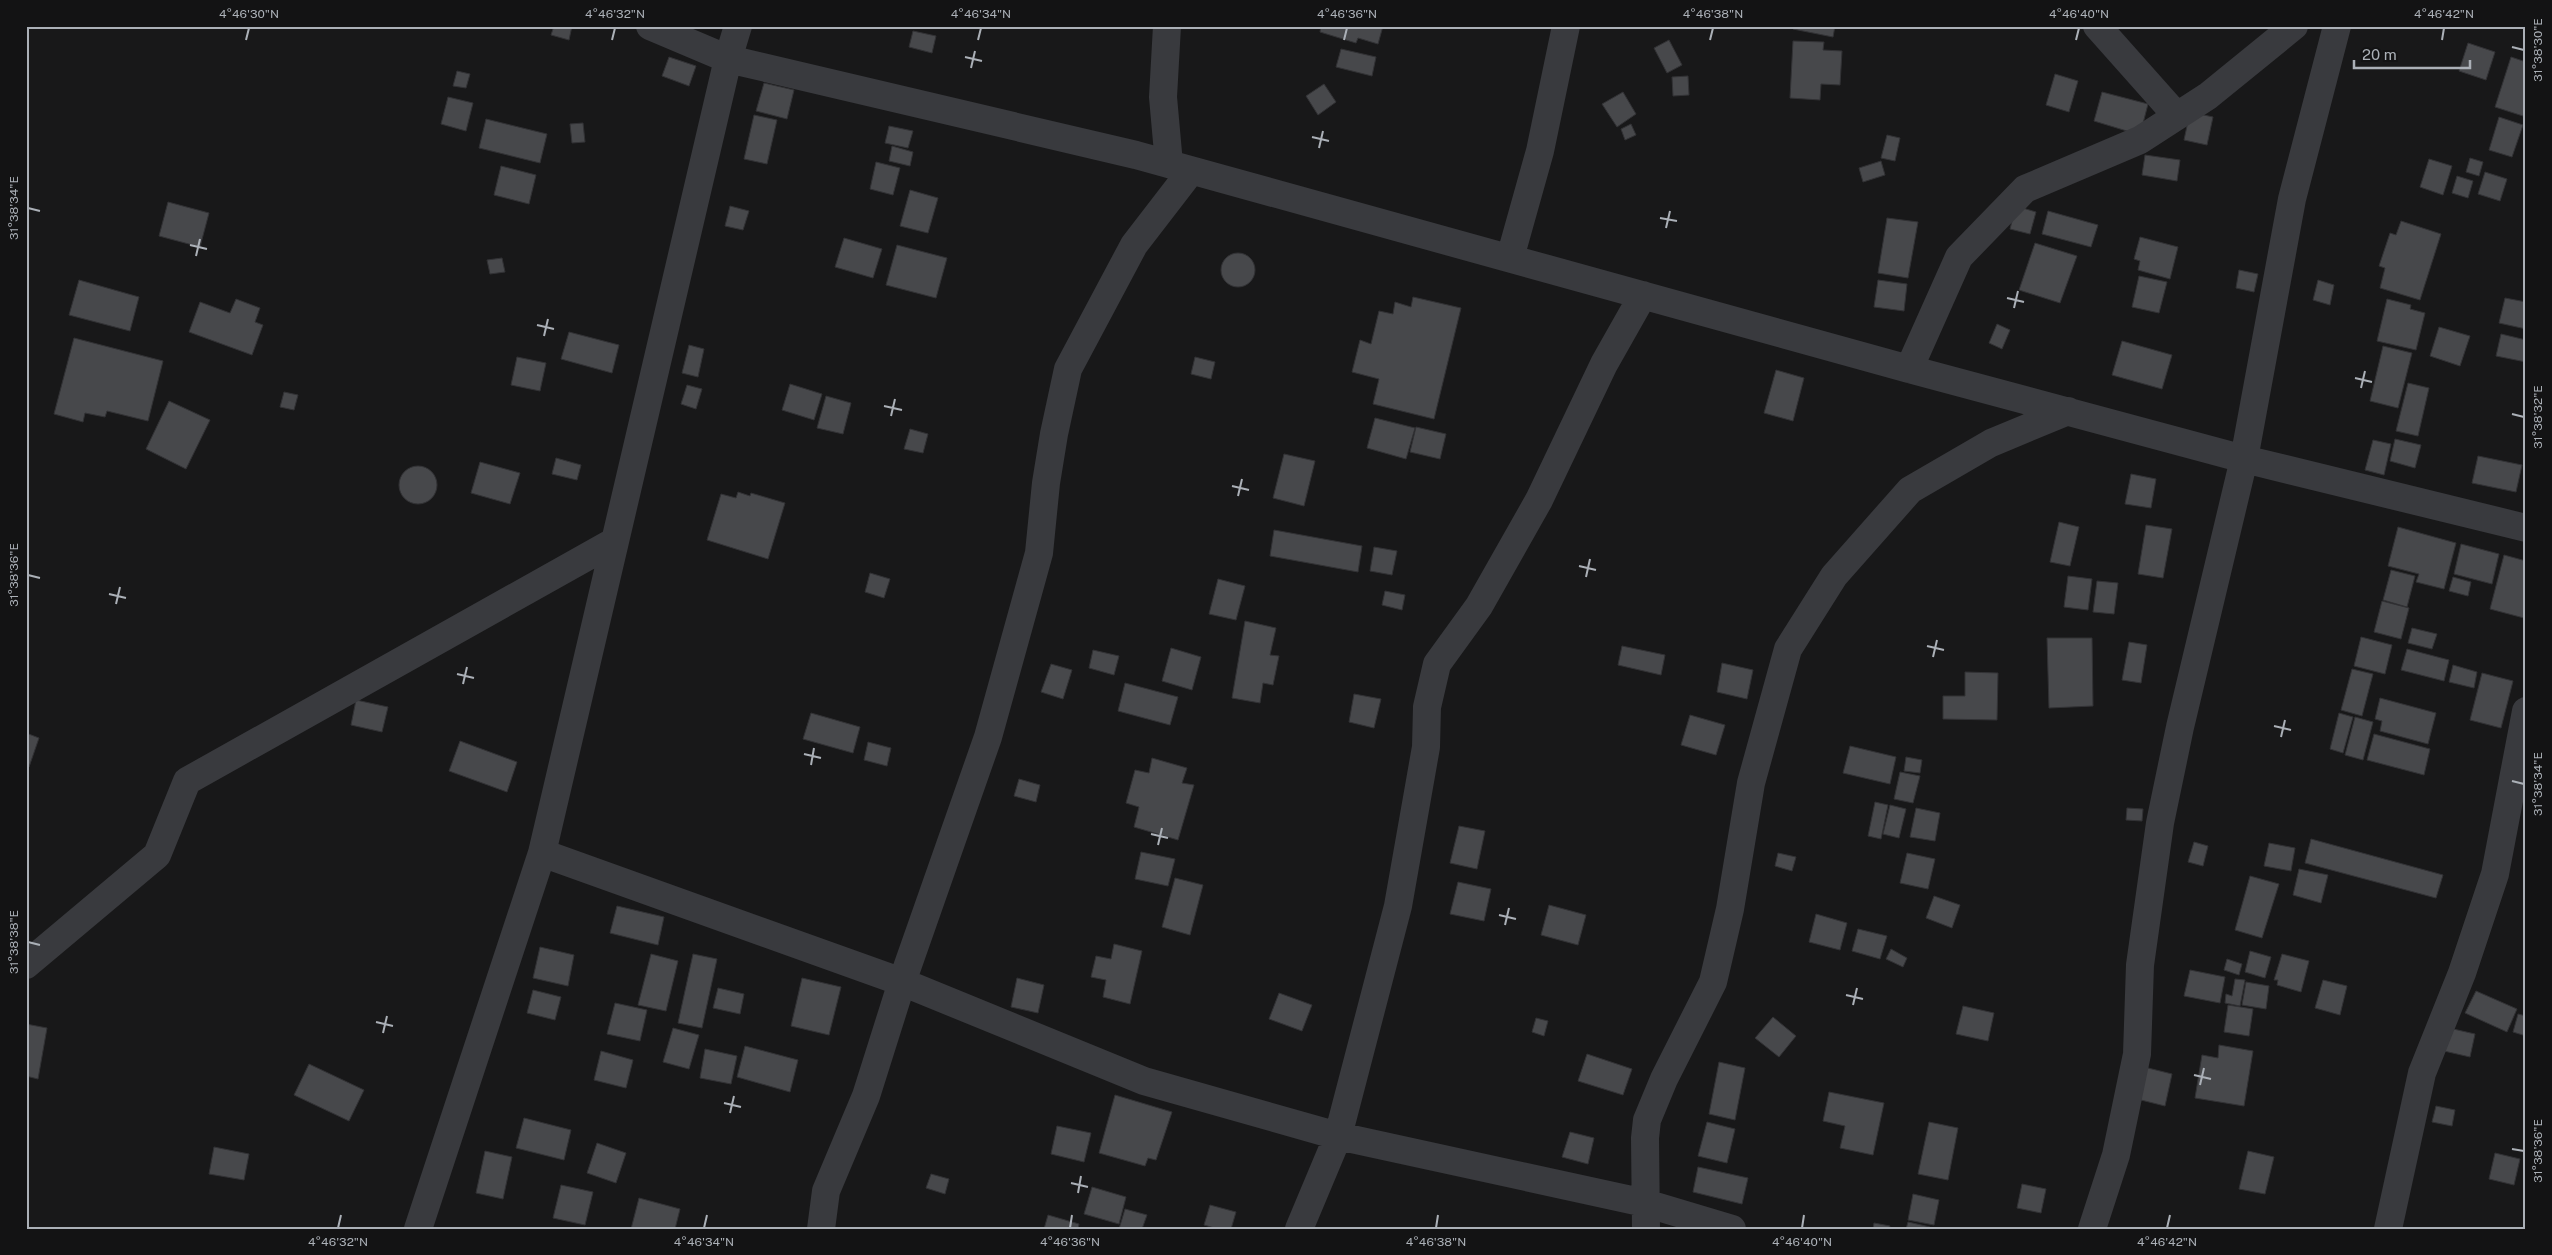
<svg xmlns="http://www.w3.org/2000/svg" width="2552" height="1255" viewBox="0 0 2552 1255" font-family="'Public Sans',sans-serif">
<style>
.building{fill:#47484b;stroke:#323235}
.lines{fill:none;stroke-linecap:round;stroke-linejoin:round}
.street{stroke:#393a3e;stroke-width:28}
.ticks{fill:none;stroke:#abb0b7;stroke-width:2}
.neatline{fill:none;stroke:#abb0b7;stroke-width:2}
.ticks-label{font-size:12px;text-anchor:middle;fill:#abb0b7}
</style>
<rect width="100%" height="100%" fill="#181819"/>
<path class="building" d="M554,26h18l-3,14 -18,-5z
M1321,26h62l-5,18 -20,-6 -2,5 -36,-11z
M1794,26h41l-2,11 -40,-8z
M913,31l23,5 -4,17 -23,-6z
M1669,40l13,25 -15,8 -13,-25z
M1793,41l31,1 -1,8 19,1 -2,34 -19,-1 -1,16 -30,-2z
M2468,43l27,9 -9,28 -27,-9z
M1341,49l35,8 -4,19 -36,-9z
M669,57l27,9 -7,20 -27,-10z
M2511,57l15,5v44l-3,10 -28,-9z
M457,71l13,3 -4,14 -13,-2z
M2055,74l23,7 -9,31 -23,-7z
M1688,76l1,19 -16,1 -1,-19z
M764,83l30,7 -7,29 -31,-8z
M1324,84l12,18 -18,13 -12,-19z
M1623,92l13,22 -19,13 -15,-23z
M2102,92l46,12 -8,31 -46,-14z
M448,97l25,6 -7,28 -25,-7z
M2190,112l23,5 -6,28 -23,-5z
M754,115l23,5 -10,44 -23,-5z
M2499,117l24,8 -11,32 -23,-7z
M486,119l61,15 -7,29 -61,-15z
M583,123l2,19 -13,1 -2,-19z
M1631,124l5,11 -11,5 -4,-11z
M889,126l24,5 -5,17 -23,-5z
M1887,135l13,3 -5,23 -14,-3z
M892,146l21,6 -3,14 -21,-5z
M2145,155l35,5 -3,21 -35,-6z
M2470,158l13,4 -4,14 -13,-4z
M2429,159l23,7 -9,29 -23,-8z
M1881,161l4,14 -22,7 -4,-14z
M876,162l24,6 -7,27 -23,-6z
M501,166l35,9 -7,29 -35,-9z
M2485,172l22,7 -7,22 -22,-7z
M2457,176l16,5 -5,17 -16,-5z
M910,190l28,8 -10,35 -28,-7z
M168,202l41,11 -9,34 -41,-11z
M730,206l19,5 -6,19 -18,-4z
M2016,206l20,6 -6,22 -20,-5z
M2048,211l50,14 -7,22 -49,-13z
M1887,218l31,4 -10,56 -30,-5z
M2401,221l40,13 -21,66 -40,-12 5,-20 -6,-2 11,-33 6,2z
M2140,237l38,10 -8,32 -32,-9 2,-9 -6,-2z
M844,238l38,11 -9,29 -38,-11z
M2035,243l42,13 -17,47 -41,-13z
M897,245l50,13 -11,40 -50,-13z
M1221 270a17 17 0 1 1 34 0a17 17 0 1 1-34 0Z
M502,258l3,14 -15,2 -3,-14z
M2239,270l19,4 -4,18 -18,-4z
M2139,276l28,6 -8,31 -27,-6z
M79,280l60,17 -9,34 -61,-16z
M1878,280l29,4 -3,27 -30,-4z
M2318,280l16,5 -4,20 -17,-5z
M1413,297l48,11 -27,111 -61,-15 6,-25 -27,-7 8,-32 11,4 8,-33 14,3 2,-12 16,5z
M2505,298l21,4v27l-27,-6z
M236,299l24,9 -5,14 8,3 -11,30 -63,-23 11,-30 30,11z
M2387,299l24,6 -1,4 15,4 -9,37 -39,-9z
M1997,324l13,6 -8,19 -13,-6z
M2439,327l31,9 -10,30 -30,-10z
M569,332l50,13 -7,28 -51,-14z
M2501,334l25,6v22l-30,-6z
M74,338l89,23 -15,60 -41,-10 -2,6 -20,-4 -2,9 -29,-8z
M2122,341l50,14 -10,34 -50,-14z
M689,345l15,4 -6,28 -16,-4z
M2383,346l29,7 -14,55 -28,-7z
M517,357l29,6 -6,28 -29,-6z
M1195,357l20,5 -4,17 -20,-5z
M1776,370l28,8 -11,43 -29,-8z
M2408,383l21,5 -11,48 -22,-5z
M790,384l32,10 -8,26 -32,-10z
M687,385l15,4 -6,20 -15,-5z
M284,392l14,3 -4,15 -14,-3z
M826,396l25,7 -8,31 -26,-6z
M169,401l41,19 -24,49 -40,-20z
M1375,418l40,10 -9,31 -39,-11z
M1416,427l30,7 -6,25 -30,-7z
M910,429l18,5 -5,19 -19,-4z
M2395,439l26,6 -6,23 -25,-7z
M2373,440l18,4 -7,31 -19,-5z
M1284,454l31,7 -11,45 -31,-8z
M2478,456l44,9 -6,27 -44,-9z
M556,458l25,7 -4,15 -25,-6z
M480,462l40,11 -10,31 -39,-11z
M399 485a19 19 0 1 1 38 0a19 19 0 1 1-38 0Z
M2131,474l25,5 -5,29 -26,-4z
M738,492l12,4 1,-3 34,10 -17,56 -61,-19 14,-46 15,4z
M2059,522l20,5 -9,39 -20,-4z
M2146,525l26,4 -9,49 -25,-4z
M2398,527l58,16 -12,46 -28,-7 3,-8 -31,-8z
M1274,530l88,16 -4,26 -88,-16z
M2461,544l38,10 -7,30 -38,-10z
M1374,547l23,4 -5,24 -22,-4z
M2504,555l22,6 -2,57 -34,-9z
M2391,570l24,6 -8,31 -24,-7z
M870,573l20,6 -6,19 -19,-6z
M2068,576l24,3 -4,31 -24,-3z
M2453,577l18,5 -3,14 -19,-5z
M1218,579l27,7 -9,34 -27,-6z
M2097,581l21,2 -4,31 -21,-2z
M1385,591l20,4 -3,15 -20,-5z
M2382,601l27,7 -8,31 -27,-7z
M1245,621l31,7 -6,27 9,1 -6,29 -10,-2 -3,20 -28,-5z
M2412,628l25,6 -5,15 -24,-6z
M2361,637l31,8 -7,29 -31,-8z
M2047,638h45l1,68 -44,2z
M2129,642l18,3 -6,38 -19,-3z
M1622,646l43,9 -4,20 -43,-10z
M1171,648l30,9 -9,33 -30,-9z
M2407,649l42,11 -5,21 -43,-11z
M1093,650l26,6 -5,19 -25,-7z
M1722,663l31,7 -6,29 -30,-7z
M1051,664l21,6 -9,29 -22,-7z
M2453,665l24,7 -3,16 -25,-6z
M2352,669l21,5 -11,42 -21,-6z
M1965,672l33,1 -1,47 -54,-1v-23h22z
M2482,673l31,8 -12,47 -31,-8z
M1125,683l53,14 -8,28 -52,-14z
M1354,694l27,5 -7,29 -25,-6z
M2380,698l56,15 -8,31 -48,-13 2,-10 -7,-2z
M356,700l32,7 -6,25 -31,-7z
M811,713l49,14 -7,26 -50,-14z
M2339,713l14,4 -10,36 -13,-4z
M1690,715l35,10 -9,30 -35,-10z
M2355,717l18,5 -10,38 -18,-5z
M26,733l13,5 -10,29 -3,-1z
M2374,734l56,15 -6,26 -57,-15z
M460,741l57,21 -10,30 -58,-21z
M868,742l23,6 -4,18 -23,-6z
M1850,746l46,11 -6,27 -47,-11z
M1906,757l16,3 -2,13 -16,-2z
M1152,758l35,10 -5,15 12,2 -16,55 -44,-13 5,-20 -13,-4 9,-33 14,3z
M1900,772l20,4 -7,27 -19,-4z
M1019,779l21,6 -4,17 -22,-6z
M1875,802l13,3 -7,34 -13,-3z
M1890,805l16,4 -7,29 -16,-4z
M1916,808l24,5 -5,28 -25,-4z
M2127,808l16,1 -1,12 -16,-1z
M1459,826l26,5 -8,38 -27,-6z
M2311,839l132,36 -7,23 -131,-35z
M2194,842l14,4 -5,20 -15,-4z
M2269,843l26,5 -4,23 -27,-5z
M1141,852l34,7 -7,27 -33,-7z
M1778,853l18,4 -4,14 -17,-5z
M1907,853l28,6 -7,30 -28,-6z
M2299,869l29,6 -7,28 -28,-8z
M2250,876l29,8 -17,54 -27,-8z
M1175,878l28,7 -13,50 -28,-8z
M1458,882l33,7 -7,32 -34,-7z
M1934,896l26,9 -8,23 -26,-10z
M1549,905l37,10 -8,30 -37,-10z
M617,906l47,11 -6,28 -48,-12z
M1816,914l31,9 -7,27 -31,-8z
M1858,929l29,7 -7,23 -28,-8z
M1114,944l28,7 -12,53 -27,-7 3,-17 -15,-3 5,-21 15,3z
M540,947l34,8 -6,31 -35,-8z
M1891,949l16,9 -4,9 -17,-8z
M2250,951l21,6 -6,21 -20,-6z
M651,954l27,7 -12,50 -28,-6z
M693,954l24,5 -15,69 -24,-5z
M2282,954l27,7 -8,31 -24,-7 1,-5h-4z
M2227,959l15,5 -3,11 -15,-5z
M2190,970l35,7 -5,26 -36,-7z
M802,978l39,9 -12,48 -38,-9z
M1017,978l27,7 -6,28 -27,-6z
M2235,979l10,1 -5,26 -15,-3 1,-9 6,2z
M2323,980l24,6 -7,29 -25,-7z
M2246,982l23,4 -3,23 -24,-4z
M718,988l26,6 -4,20 -27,-6z
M533,990l28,7 -6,23 -28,-7z
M2476,991l41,18 -10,23 -42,-19z
M1279,993l33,12 -10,26 -33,-12z
M615,1003l32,7 -7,31 -33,-7z
M2228,1005l25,4 -4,27 -25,-4z
M1963,1006l31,7 -6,28 -32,-7z
M2518,1014l8,2v20l-13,-4z
M1773,1017l23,19 -17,21 -24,-19z
M1536,1018l12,3 -4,15 -12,-4z
M26,1024l21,4 -9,51 -12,-3z
M673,1028l26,7 -10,34 -26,-7z
M2449,1028l26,6 -5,23 -26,-6z
M2219,1045l34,6 -9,55 -49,-8 7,-43 16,3z
M745,1046l53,14 -8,32 -53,-15z
M705,1049l32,7 -6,28 -31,-6z
M601,1051l32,9 -7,28 -32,-8z
M1587,1054l45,15 -9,26 -45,-14z
M1719,1062l26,6 -10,52 -26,-6z
M309,1064l55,26 -15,31 -55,-26z
M2144,1067l28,7 -7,32 -28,-7z
M1829,1092l55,11 -11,52 -33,-7 5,-22 -22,-5z
M1115,1095l57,17 -16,48 -8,-2 -3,8 -46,-13z
M2436,1106l19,4 -3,16 -20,-4z
M524,1118l47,12 -7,30 -48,-12z
M1707,1122l28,7 -8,34 -29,-7z
M1929,1122l29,6 -10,52 -30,-6z
M1057,1126l34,7 -7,29 -33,-8z
M1570,1132l24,6 -6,26 -26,-7z
M597,1143l29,10 -10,30 -29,-10z
M214,1147l35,7 -5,26 -35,-6z
M485,1151l27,6 -9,42 -27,-6z
M2248,1151l26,6 -9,37 -26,-5z
M2495,1153l25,6 -6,26 -25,-6z
M1698,1167l50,11 -6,26 -49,-12z
M931,1174l18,5 -4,15 -19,-6z
M2022,1184l24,5 -5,24 -24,-5z
M561,1185l32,7 -8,33 -32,-7z
M1092,1187l34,10 -7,27 -35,-10z
M1913,1194l26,6 -5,25 -26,-5z
M639,1198l41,11 -5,20h-44z
M1210,1205l26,7 -5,17h-13l-14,-4z
M1125,1209l22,6 -5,14h-23z
M1048,1215l31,9 -1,5h-34z
M1908,1222l22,5 -1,2h-23z
M1874,1223l16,3 -1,3h-16z"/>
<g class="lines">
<path class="street" d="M650,26l78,33 408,96 773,214 335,90 282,69
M1167,26l-4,71 6,67
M2097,26l80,90
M1510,258l30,-107 26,-125
M1909,369l50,-112 66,-68 115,-49 68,-44 86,-70
M542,853l186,-794 10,-33
M26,965l131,-110 30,-74 428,-240
M418,1229l124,-376 360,129 242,99 194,55 307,67 87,26
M821,1229l5,-38 40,-95 36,-114 86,-245 51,-184 7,-70 8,-49 14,-65 66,-124 57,-74
M1299,1229l39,-93 60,-230 28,-159 1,-40 10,-43 42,-58 60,-106 65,-136 39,-69
M1646,1229l-1,-91 2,-18 17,-41 49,-97 17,-73 21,-126 37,-134 46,-73 76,-86 81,-47 77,-32
M2092,1229l24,-74 21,-101 3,-89 20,-142 20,-96 64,-268 48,-260 45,-173
M2388,1229l34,-156 40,-100 33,-99 31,-163"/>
</g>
<path class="ticks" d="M246,40l3,-12M612,40l3,-12M978,40l3,-12M1344,40l3,-12M1710,40l3,-12M2076,40l3,-12M2442,40l2,-12M2512,47l12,3M965,57l17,4M971,68l4,-17M1312,137l17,4M1319,148l4,-17M28,208l12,3M1660,218l17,3M1666,228l4,-17M190,245l17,4M196,256l4,-17M2007,298l17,4M2014,308l4,-17M537,325l17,4M544,336l4,-17M2355,378l17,4M2361,388l4,-17M884,406l18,4M2512,414l12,3M891,416l4,-17M1232,486l17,4M1238,496l4,-17M1579,566l17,4M28,575l12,3M1586,577l4,-18M109,594l17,4M116,604l4,-17M1927,646l17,4M1933,657l4,-17M457,674l17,4M463,684l4,-17M2274,726l17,4M2281,737l4,-17M804,754l17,4M811,765l3,-17M2512,781l12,3M1151,834l17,4M1158,845l4,-17M1499,915l17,4M1505,925l4,-17M28,942l12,3M1846,995l17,4M1853,1005l4,-17M376,1022l17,4M383,1033l4,-17M2194,1075l17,4M2200,1085l4,-17M724,1103l17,4M730,1113l4,-17M2512,1149l12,2M1071,1183l17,4M1078,1193l3,-17M338,1228l3,-13M704,1228l3,-13M1070,1228l2,-13M1436,1228l2,-13M1802,1228l2,-13M2167,1228l3,-13"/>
<rect width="2552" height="1255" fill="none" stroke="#131314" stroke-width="55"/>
<path d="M2354 60v8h116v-8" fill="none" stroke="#abb0b7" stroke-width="2.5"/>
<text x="2362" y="60" font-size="15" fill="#abb0b7" stroke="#131314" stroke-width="4" paint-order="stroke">20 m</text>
<rect x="28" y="28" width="2496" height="1200" class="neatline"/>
<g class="ticks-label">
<text x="249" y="18">4°46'30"N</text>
<text x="615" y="18">4°46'32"N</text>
<text x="981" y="18">4°46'34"N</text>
<text x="1347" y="18">4°46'36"N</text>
<text x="1713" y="18">4°46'38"N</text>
<text x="2079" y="18">4°46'40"N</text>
<text x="2444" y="18">4°46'42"N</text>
<text transform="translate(2538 50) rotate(-90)" y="4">31°38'30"E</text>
<text transform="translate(14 208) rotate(-90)" y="4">31°38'34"E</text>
<text transform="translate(2538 417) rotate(-90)" y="4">31°38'32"E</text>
<text transform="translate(14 575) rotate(-90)" y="4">31°38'36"E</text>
<text transform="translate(2538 784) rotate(-90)" y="4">31°38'34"E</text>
<text transform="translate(14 942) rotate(-90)" y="4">31°38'38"E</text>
<text transform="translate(2538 1151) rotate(-90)" y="4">31°38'36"E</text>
<text x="338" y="1246">4°46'32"N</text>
<text x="704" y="1246">4°46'34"N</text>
<text x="1070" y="1246">4°46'36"N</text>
<text x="1436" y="1246">4°46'38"N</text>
<text x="1802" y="1246">4°46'40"N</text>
<text x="2167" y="1246">4°46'42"N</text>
</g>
</svg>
